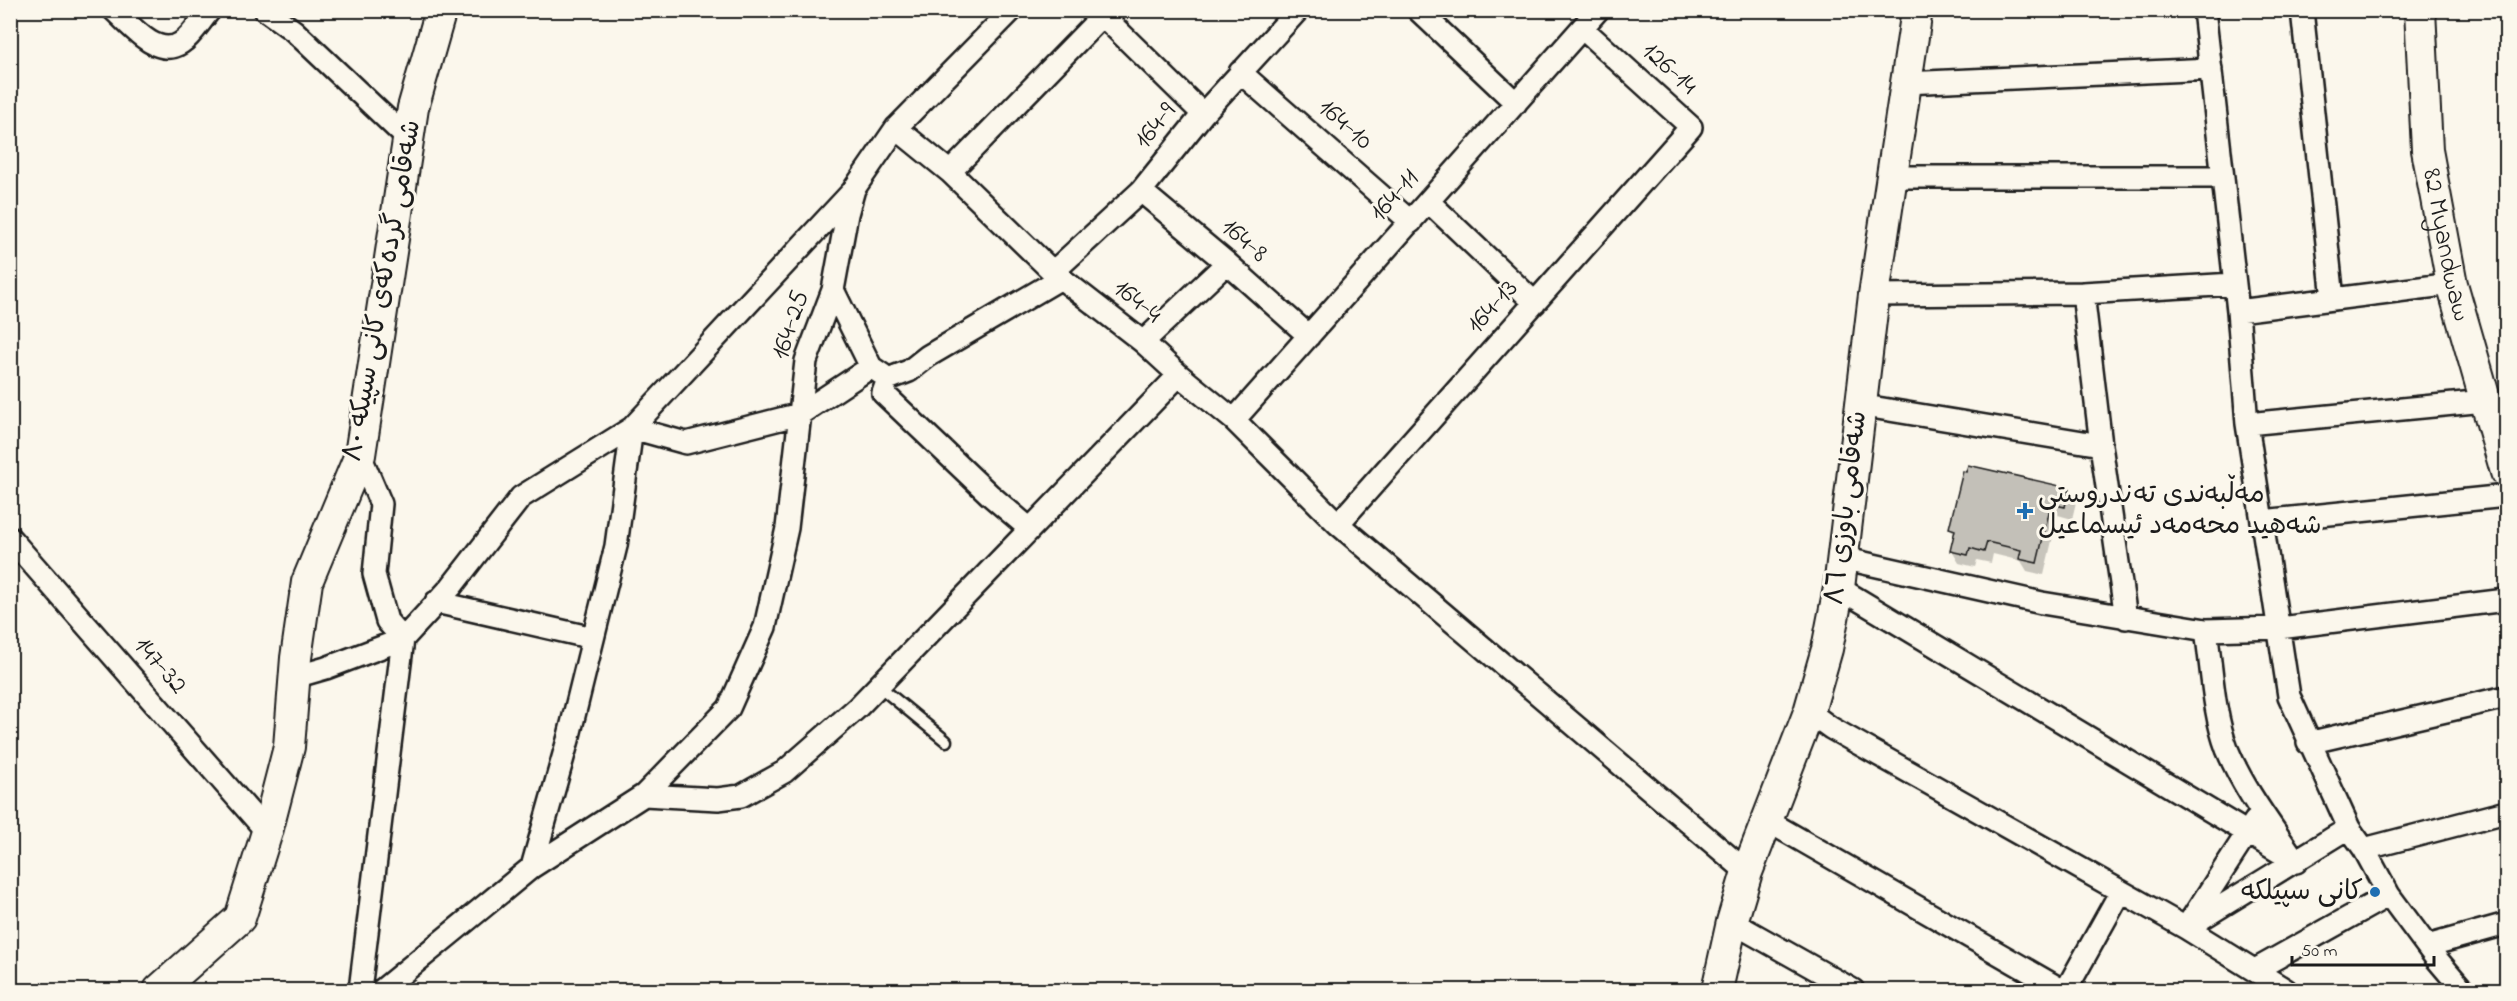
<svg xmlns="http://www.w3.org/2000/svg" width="2517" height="1001" viewBox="0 0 2517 1001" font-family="'Indie Flower','Playpen Sans Arabic',sans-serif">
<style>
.shadow{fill:#0003}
.building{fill:#c3c0b8;stroke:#1c1c1c;stroke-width:1.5}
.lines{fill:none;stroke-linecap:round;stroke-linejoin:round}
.lane-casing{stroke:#1c1c1c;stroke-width:15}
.street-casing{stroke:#1c1c1c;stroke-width:26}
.secondary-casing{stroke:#1c1c1c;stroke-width:34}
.lane{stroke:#fbf7ec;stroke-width:10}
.street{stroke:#fbf7ec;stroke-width:21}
.secondary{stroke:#fbf7ec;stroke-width:30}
.poi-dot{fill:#1f6fb2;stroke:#fbf7ec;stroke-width:2}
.labels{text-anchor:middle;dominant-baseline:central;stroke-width:6;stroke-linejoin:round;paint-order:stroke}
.street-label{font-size:27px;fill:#1c1c1c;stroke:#fbf7ec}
.poi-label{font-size:27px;fill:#1c1c1c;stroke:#fbf7ec;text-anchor:start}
</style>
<rect width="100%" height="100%" fill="#fbf7ec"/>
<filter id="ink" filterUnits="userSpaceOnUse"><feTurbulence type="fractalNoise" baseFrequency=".0167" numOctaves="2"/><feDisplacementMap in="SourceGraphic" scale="12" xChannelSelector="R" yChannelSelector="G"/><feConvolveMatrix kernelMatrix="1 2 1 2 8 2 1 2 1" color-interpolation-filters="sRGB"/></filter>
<g filter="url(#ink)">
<path class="shadow" d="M2068,489l8,13 -4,17 -14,-4 -14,60 -17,-4 -6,-10 -28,-7 -2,9 -14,-3 -2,7 -16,-4 -7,-12 3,-15 -4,-8z"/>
<path class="building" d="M1968,465l101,23 -4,19 -14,-3 -14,59 -18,-4 2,-9 -34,-8 -3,10 -14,-4 -2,7 -18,-4 5,-21 -6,-2 14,-57 3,1z"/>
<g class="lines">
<defs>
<path id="lane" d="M879,686l67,55"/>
<path id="street" d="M114,10c16,15 43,49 67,33 11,-7 20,-23 29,-33
M265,10l29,21 115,109
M1418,10l98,93
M2204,10l34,301 9,113 42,272 60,132 15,21 25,46 46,62 28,33
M2302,10l31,289
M1103,16l100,98
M1240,72l171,150
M1905,83l306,-14
M896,128l54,44 103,100 90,70 36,33 55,45 104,104 409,348
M950,172l158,-162
M1890,177h333
M1141,191l86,72 82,73
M1429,202l106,101
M1053,272l88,-81 62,-77 95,-104
M833,290l38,77 12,8
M2083,293l18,152 25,173
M1874,295l209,-2 151,-9
M2238,311l214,-27
M1143,342l84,-79
M1859,405l242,40
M1234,420l364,-410
M2247,424l238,-23
M2262,521l244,-25
M1338,524l353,-397 -109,-99
M1030,529l-40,-34 -107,-102 5,-14 21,-8 19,-15 133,-78
M10,538l257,294
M1842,558l200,45 164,27 73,-2 227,-28
M1839,588l457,274
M436,602l157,36
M2206,630c6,39 7,82 21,119 16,39 42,73 65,107
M295,677l31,-9 77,-29 48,-52 70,-90 111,-69 220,-236
M1809,712l22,16 355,200 100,62
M2308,743l198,-46
M644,795l74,4 23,-3 43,-24 73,-64 322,-333
M1766,820l296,170
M2364,849l142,-37
M532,867l36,-127 48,-194 16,-118 54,15 114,-29 71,-47
M1732,922l121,68
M2189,923l66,-102
M2186,928l163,-100
M2427,946l79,-22
M2255,970l134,-75
M360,990l43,-351 -16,-18 -13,-47 7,-70 -21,-49
M382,990l150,-123 112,-72 85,-87 36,-81 22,-99 19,-167 27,-71 14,-76 7,-25 42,-61 116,-118
M2066,990l54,-97"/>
<g id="secondary">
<path id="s1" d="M2420,10l7,140 25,134 54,188"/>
<path d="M159,990l81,-72 27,-86 22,-85 7,-89 11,-76 53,-127 53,-347 28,-98"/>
<path d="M1717,990l15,-68 15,-50 62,-160 18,-63 12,-61 35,-293 43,-285"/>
</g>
</defs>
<use href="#lane" class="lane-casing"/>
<use href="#street" class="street-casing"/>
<use href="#secondary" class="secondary-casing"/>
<use href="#lane" class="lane"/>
<use href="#street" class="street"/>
<use href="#secondary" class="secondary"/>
</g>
</g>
<g class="poi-dot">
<path d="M2022 502h6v6h6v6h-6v6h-6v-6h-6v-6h6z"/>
<circle cx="2375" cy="892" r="6"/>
</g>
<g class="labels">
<g class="street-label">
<text transform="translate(1669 69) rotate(42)">126-14</text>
<text transform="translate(1345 125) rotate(41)">164-10</text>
<text transform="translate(1156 126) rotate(-51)">164-9</text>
<text transform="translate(1395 196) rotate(-48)">164-11</text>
<text transform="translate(1244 241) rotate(41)">164-8</text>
<text stroke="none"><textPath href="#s1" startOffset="237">82 Myandwaw</textPath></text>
<text transform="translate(383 291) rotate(-80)">شەقامی گردەکەی کانی سپیکە ٨٠</text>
<text transform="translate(1137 302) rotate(39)">164-4</text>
<text transform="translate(1493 307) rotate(-48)">164-13</text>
<text transform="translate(791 325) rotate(-72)">164-25</text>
<text transform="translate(1847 508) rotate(-83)">شەقامی باوزی ٨٦</text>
<text transform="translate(160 666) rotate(49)">147-32</text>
</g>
<g class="poi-label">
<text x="2038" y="495">مەڵبەندی تەندروستی<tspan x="2038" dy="31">شەهید محەمەد ئیسماعیل</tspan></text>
<text x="2363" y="892" text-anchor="end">کانی سپیلکە</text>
</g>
</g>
<rect width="2517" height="1001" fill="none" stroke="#fbf7ec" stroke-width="36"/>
<rect x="18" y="18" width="2481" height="965" fill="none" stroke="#1c1c1c" stroke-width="2" filter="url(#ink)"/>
<path d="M2292 956v9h142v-9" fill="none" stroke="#1c1c1c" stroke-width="3"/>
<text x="2301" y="956" font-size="18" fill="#1c1c1c" stroke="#fbf7ec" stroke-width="4.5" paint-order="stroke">50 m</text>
</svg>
